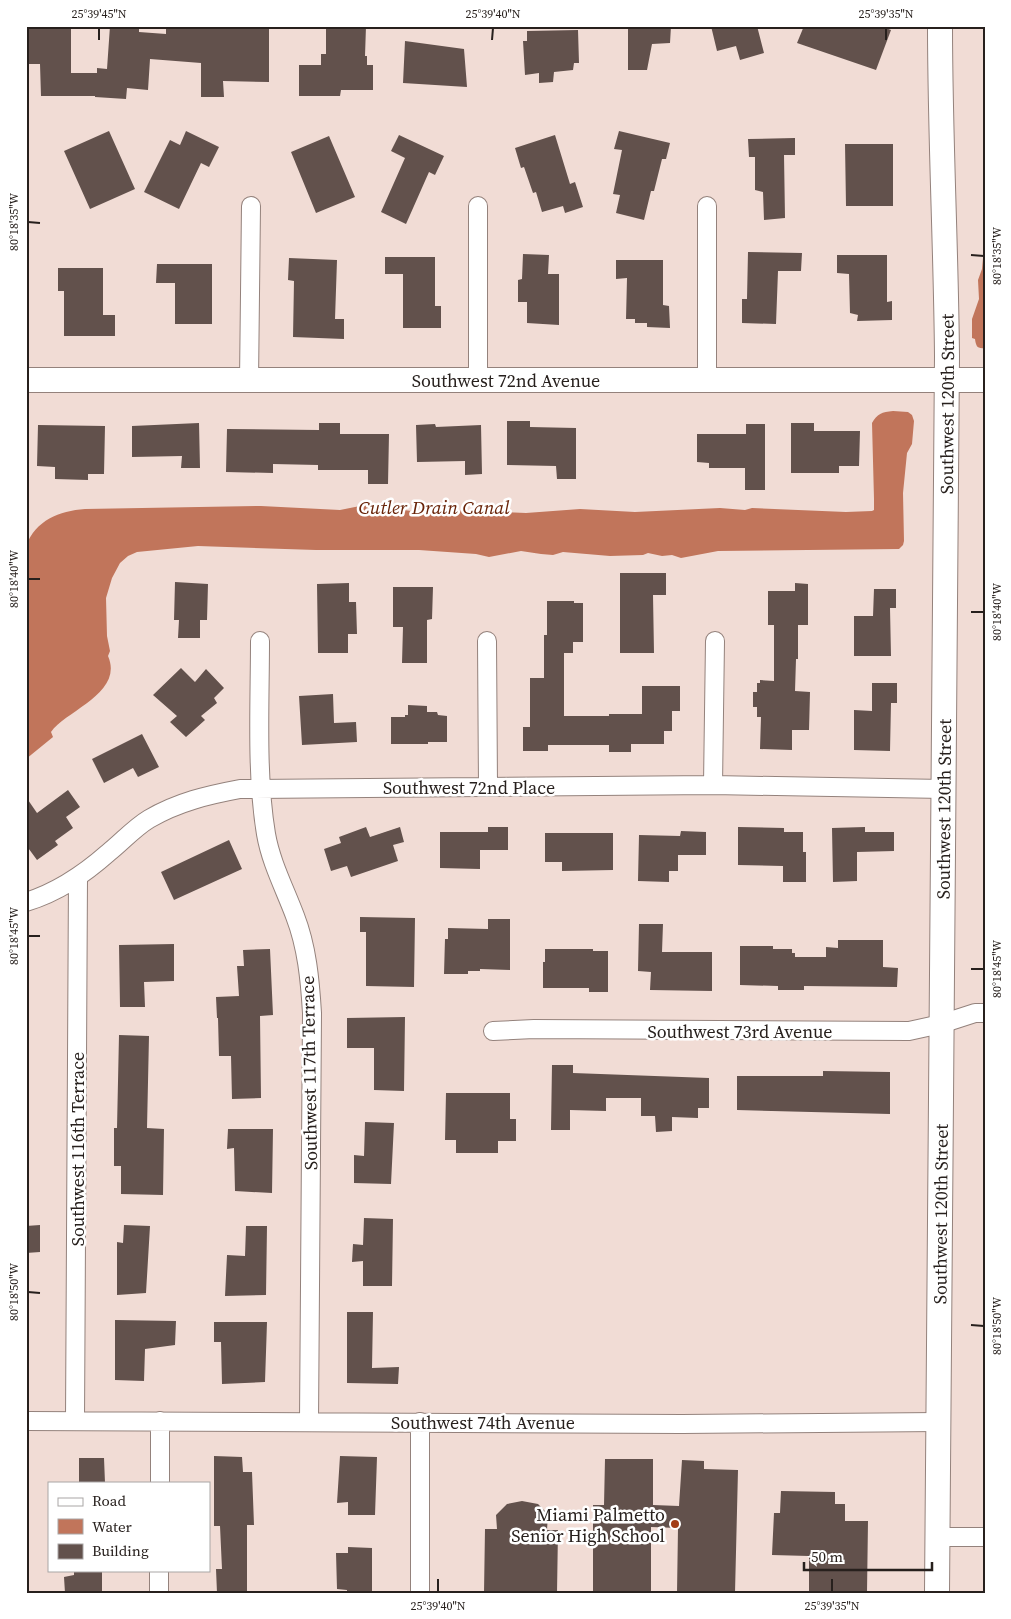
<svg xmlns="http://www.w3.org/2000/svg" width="1011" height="1619" viewBox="0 0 1011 1619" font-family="'Source Serif 4',serif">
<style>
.water{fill:#c1755b}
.building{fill:#62514c}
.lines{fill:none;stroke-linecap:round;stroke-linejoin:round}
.street-casing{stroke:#94827c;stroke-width:20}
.secondary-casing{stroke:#94827c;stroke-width:26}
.street{stroke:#fff;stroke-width:18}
.secondary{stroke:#fff;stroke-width:24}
.ticks{fill:none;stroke:#27201d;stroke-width:2}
.poi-dot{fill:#a23c16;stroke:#fff;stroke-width:2}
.labels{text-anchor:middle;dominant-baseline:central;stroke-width:5;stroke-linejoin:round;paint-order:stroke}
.street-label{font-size:18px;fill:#27201d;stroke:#fff}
.poi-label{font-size:18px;fill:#27201d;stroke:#fff;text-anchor:end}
.water-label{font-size:19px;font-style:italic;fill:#682207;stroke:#fff}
.neatline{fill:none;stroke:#27201d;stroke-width:2}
.ticks-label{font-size:12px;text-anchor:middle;fill:#27201d}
</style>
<rect width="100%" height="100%" fill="#f1dcd5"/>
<path class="water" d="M985,237v111c-8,1 -9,-2 -10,-9l-3,-1v-19l7,-20 -1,-19 4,-11z
M893,411l15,1 4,3 2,6 -2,23 -5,9 -4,40 1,48 -1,4 -4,4 -181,2 -37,7 -9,-3 -10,1 -14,-3 -5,2 -33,1 -47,-4 -10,3 -12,-1 -20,-3 -32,6 -13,-3 -57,-4h-103l-118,-4 -61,6 -9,4 -8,7 -8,15 -6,20 1,38 3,15 -2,5c16,37 -41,54 -57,76l2,5 -27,22v-213c10,-26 33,-35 59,-37l176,-3 79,4 25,-5 62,8 14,-3 85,3 54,-4 55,3 85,-4 25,2 7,-2 94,4 26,-1 2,-1v-11l-2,-76c5,-9 10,-11 21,-12z"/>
<path class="building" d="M26,26h45v47h26v-5l10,1 3,-43h29v6l27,2v-8l35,3v-3h68v56l-46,-1 1,16h-23v-34l-51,-4 -2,31 -21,-2 -1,11 -31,-2v-1h-54l-1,-32h-14z
M326,26h40l-1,30h2v9h6v25h-32l-1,6h-41v-31h22v-11h5z
M628,26h43l-1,17 -18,1 -5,26h-19z
M711,26h46l7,27 -24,7 -4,-14 -19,5z
M804,26h76l11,4 -15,40 -79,-27z
M578,30l1,33h-5l-1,7 -19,2 -1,10 -14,1v-10l-14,2 -2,-34h4v-10z
M405,41l59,8 3,38 -64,-4z
M109,131l26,58 -45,20 -26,-58z
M186,131l33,16 -10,20 -8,-4 -22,46 -35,-17 26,-52 10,5z
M619,131l51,12 -4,16h-4l-8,32h-3l-7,29 -28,-7 4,-18 -7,-1 9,-44 -8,-1z
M399,135l45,21 -9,19 -6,-3 -23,52 -25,-12 24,-54 -14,-7z
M555,135l15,49 5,-2 8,25 -18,6 -2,-7 -21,6 -6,-20 -3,1 -9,-26 -3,1 -6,-20z
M329,136l26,61 -39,16 -25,-61z
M795,138v17h-11l1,63 -21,2 -1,-28 -8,-2v-33h-6l-1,-18z
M845,144h48v62h-47z
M748,252l54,1 -1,18h-23l-2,53 -34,-1v-24h5z
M523,254l26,1 -1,19h11v51l-32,-2v-21h-9v-22l4,-1z
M837,255h50v47l5,-1v19l-35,1 1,-6 -8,-2 -1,-39 -12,-1z
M385,257h50v49h6v22h-38v-54h-18z
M289,258l48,2 -2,59h9v20l-51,-2 1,-56 -6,-1z
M616,260h47v45l6,1 1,22 -23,-1v-4h-12v-4h-9l1,-41 -11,1z
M157,264h55v60h-37v-41h-19z
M58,268h45v47h12v21h-51v-45h-6z
M507,421h23v6l46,1v51h-19l-1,-13 -49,-1z
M199,423l1,45h-19l1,-12 -50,1v-31z
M319,423h21v11h49l-1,50h-20v-14h-50v-5l-45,-1v9l-47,-1 1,-43 92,1z
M791,423h23v8h46l-1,35h-20v7h-48z
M435,424l1,3 45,-2 1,49 -17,1v-14l-48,1 -1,-37z
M746,424h19v66h-20v-22h-36v-5l-12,-1v-28h49z
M38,425l67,1 -1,48h-16v6l-33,-1v-12l-18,-1z
M620,573h46v22h-13l1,58h-34z
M175,582l33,2 -1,36h-7v18h-22l1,-18h-5z
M349,583v19h7l1,32h-9v19h-30l-1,-69z
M795,583l13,1v41h-10v34h-2l-1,32 15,1 -1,38h-17v20l-32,-1 1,-32h-4v-10h-4v-15h4v-9h3v-3l14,1v-56h-6v-34h27z
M393,587h40l-1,32 -5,1v43h-25l1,-36h-10z
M874,589h22v19h-6l1,48h-37v-40h19z
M547,601h27v2h9v39h-10v11h-9v63h45v-2h33v-28h38v25h-8v20h-8v13h-33v8h-22v-7h-61v6h-25v-24h7v-49h14v-43h3z
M181,668l14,14 11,-13 18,19 -10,10 3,5 -16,13 4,4 -19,17 -16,-15 7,-6 -24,-21z
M872,683h25v20h-6l-1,48 -36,-1v-40l18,1z
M333,694l1,29 22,-1 1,20 -55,3 -3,-49z
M408,705l19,1v6h10l1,3 9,1v26h-19v2h-37v-27h14v-2h3z
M142,734l17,33 -21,10 -5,-9 -29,15 -12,-24z
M68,790l12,17 -14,10 7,11 -18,13 3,4 -21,15 -11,-15v-48l11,16z
M366,827l4,10 30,-10 4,15 -11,3 5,16 -47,16 -4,-11 -16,5 -7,-22 17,-6 -2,-6z
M488,827h20v23h-28v19l-40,-1v-36h48z
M738,827l46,1v4h19v20h3v30h-23v-16l-45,-1z
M865,827v5h29v19l-37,1v29l-24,1 -1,-54z
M681,831l25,1v23h-28v16h-9v11l-31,-1 1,-46 41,1z
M545,833h68v37l-51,1v-9h-17z
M229,840l13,29 -68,31 -13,-28z
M360,917l55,1 -1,69 -48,-1v-54h-6z
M488,919h22v51l-30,-1v2h-12v3h-24l1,-35h3v-11l40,1z
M639,924h24l-1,28h50v39l-62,-1 1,-18 -13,-1z
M838,940h45v27l15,1 -1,19 -93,-1v4h-26v-4l-38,-1v-39h33v3h19v4h3v4h31v-10l12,1z
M174,944v37l-30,1 1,25h-25l-1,-62z
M270,949l3,66 -13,1 1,82 -29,1 -1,-43h-12l-1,-38h-1l-1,-21 23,-1 -2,-30h7l-1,-16z
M545,949h48v2h15v41h-19v-4h-46v-26h2z
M405,1017l-1,74 -30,-1v-42h-27v-30z
M119,1035l30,1 -2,92 17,1 -1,66 -42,-1v-28h-7v-38h3z
M552,1065h21v8l136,5v30h-11v10l-26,-1v14l-16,1 -1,-16h-14v-18h-35v13l-36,-1v20h-19z
M823,1071l67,1v42l-153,-4v-34h86z
M446,1093h64v26h6v22h-18v12h-42v-13h-11z
M365,1122l29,1 -3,61 -37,-1v-28l10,1z
M228,1129h45l-1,64 -37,-2 -1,-43 -7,1z
M364,1218l29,1 -1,67h-29v-25l-11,1 1,-18 10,1z
M40,1225v27l-14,1v-27z
M124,1225l26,1 -4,67 -29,2v-53l6,1z
M246,1226h21l-1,69 -41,1 2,-41 18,1z
M347,1312h26l-1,56 27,-1 -1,17 -51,-1z
M115,1320l61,1 -1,24 -30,4 -1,32 -29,-1z
M214,1322h53l-2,60 -43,2 -1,-42h-7z
M214,1456l28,1 1,15h9l2,53h-7v66l-30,2 -1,-24h6l-2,-43h-6z
M340,1456l37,1 -2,58h-27v-13l-11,1z
M79,1458h25l1,25h-26z
M605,1459h48v46l26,1 3,-46 22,1v8l34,1 -3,123h-58l1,-65 -27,-1v66h-58v-88h11z
M781,1491l54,1v12h10v17h23l-1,72h-58v-37l-37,-1 2,-42h6z
M522,1501l16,3 10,10 -1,16h11l-1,63h-73l1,-64h12l-1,-14 11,-11z
M348,1547l24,1v45h-25v-3l-10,-1 -1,-36h12z
M74,1570h28v23h-37l-1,-16 10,-2z"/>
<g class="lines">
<defs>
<path id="street" d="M707,206v175
M478,380v-174
M249,381l2,-175
M260,641c0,61 -4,133 6,193 5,29 19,55 29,82 12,31 15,64 17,97l-3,409
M487,641l1,146
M713,785l2,-144
M26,902c32,-10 57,-27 82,-49 14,-11 26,-25 41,-34 29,-17 59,-24 91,-30l473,-4 231,4
M493,1031l41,-2 375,2 32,-7 34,-11h10
M26,1421l656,3 257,-2
M75,1421l3,-544
M160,1483v-62
M937,1537h48
M159,1593v-23
M420,1593v-171"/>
<g id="secondary">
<path id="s1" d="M26,380h959"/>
<path id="s2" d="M937,1593l10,-1237c-1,-110 -7,-220 -7,-330"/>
</g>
</defs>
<use href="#street" class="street-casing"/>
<use href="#secondary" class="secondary-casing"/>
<use href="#street" class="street"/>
<use href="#secondary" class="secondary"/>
</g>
<path class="ticks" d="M99,40v-12M492,40l1,-12M886,40v-12M28,222l12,1M971,255l13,1M28,579h12M971,612h13M28,936h12M971,969h13M28,1292l12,1M971,1325l13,1M438,1592v-13M832,1592v-13"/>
<circle class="poi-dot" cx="675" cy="1524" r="5"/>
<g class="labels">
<g class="street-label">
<text stroke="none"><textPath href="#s1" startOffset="480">Southwest 72nd Avenue</textPath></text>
<text stroke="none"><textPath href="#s2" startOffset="1189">Southwest 120th Street</textPath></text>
<text x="469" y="787">Southwest 72nd Place</text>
<text stroke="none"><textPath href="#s2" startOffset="784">Southwest 120th Street</textPath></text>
<text x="740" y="1031">Southwest 73rd Avenue</text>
<text transform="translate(309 1073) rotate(-91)">Southwest 117th Terrace</text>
<text transform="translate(77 1149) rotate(-90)">Southwest 116th Terrace</text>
<text stroke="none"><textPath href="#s2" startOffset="379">Southwest 120th Street</textPath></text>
<text x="483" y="1422">Southwest 74th Avenue</text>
</g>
<g class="poi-label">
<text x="665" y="1514">Miami Palmetto<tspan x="665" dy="21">Senior High School</tspan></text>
</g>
<g class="water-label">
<text x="434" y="507">Cutler Drain Canal</text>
</g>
</g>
<rect width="1011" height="1619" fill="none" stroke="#ffffff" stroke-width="55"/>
<rect x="48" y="1482" width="162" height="90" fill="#ffffff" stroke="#a9a6a5"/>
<rect x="58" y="1498" width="25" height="8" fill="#ffffff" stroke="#a9a6a5"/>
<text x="92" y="1506" font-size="15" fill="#27201d">Road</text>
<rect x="58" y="1519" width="25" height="15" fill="#c1755b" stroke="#a9a6a5"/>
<text x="92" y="1532" font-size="15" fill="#27201d">Water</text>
<rect x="58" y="1544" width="25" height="15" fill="#62514c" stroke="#a9a6a5"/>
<text x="92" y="1556" font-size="15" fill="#27201d">Building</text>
<path d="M804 1562v8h128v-8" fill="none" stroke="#27201d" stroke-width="2.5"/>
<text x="811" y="1562" font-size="15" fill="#27201d" stroke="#ffffff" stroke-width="4" paint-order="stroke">50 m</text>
<rect x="28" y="28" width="956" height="1564" class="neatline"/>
<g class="ticks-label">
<text x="99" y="18">25°39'45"N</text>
<text x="493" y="18">25°39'40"N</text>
<text x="886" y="18">25°39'35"N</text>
<text transform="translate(14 222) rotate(-90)" y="4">80°18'35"W</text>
<text transform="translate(997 256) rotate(-90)" y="4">80°18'35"W</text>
<text transform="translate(14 579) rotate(-90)" y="4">80°18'40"W</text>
<text transform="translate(997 612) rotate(-90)" y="4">80°18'40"W</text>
<text transform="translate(14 936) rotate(-90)" y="4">80°18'45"W</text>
<text transform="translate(997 969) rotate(-90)" y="4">80°18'45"W</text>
<text transform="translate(14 1292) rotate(-90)" y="4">80°18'50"W</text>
<text transform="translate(997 1326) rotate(-90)" y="4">80°18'50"W</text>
<text x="438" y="1610">25°39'40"N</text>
<text x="832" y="1610">25°39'35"N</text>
</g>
</svg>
